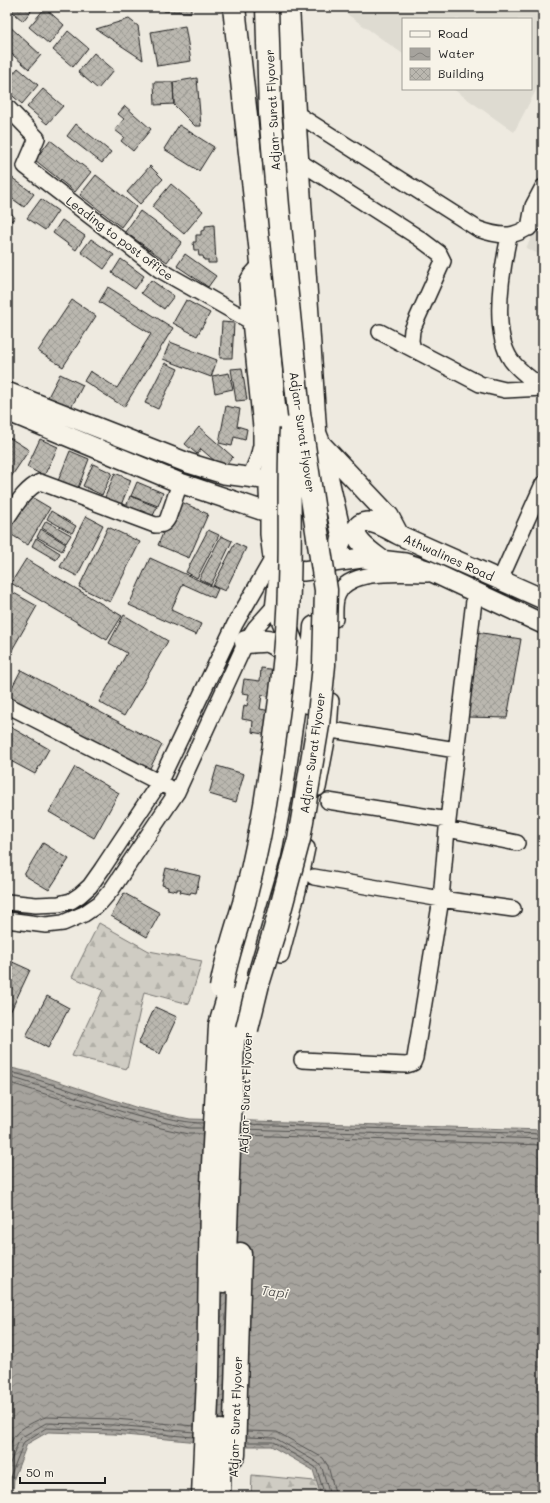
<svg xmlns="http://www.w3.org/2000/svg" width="550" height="1503" viewBox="0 0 550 1503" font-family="Mali,sans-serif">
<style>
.built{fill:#dedbd1}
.forest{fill:url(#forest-firs);stroke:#767470}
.water{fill:url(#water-waves);stroke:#6f6d69}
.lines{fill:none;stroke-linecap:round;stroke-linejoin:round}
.shore{stroke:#535250;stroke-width:1}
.building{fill:url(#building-cross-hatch);stroke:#1c1c1c}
.minor-casing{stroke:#1c1c1c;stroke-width:18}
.major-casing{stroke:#1c1c1c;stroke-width:22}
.highway-casing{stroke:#1c1c1c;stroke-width:25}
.minor{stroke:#f7f3e8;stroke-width:15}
.major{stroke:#f7f3e8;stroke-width:19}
.highway{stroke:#f7f3e8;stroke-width:22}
.highway-bridge-casing{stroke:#1c1c1c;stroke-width:25;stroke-linecap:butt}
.highway-bridge{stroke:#f7f3e8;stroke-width:22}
.labels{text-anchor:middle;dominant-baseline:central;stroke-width:3;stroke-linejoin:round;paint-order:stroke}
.street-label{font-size:12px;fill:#1c1c1c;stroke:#f7f3e8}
.water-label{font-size:13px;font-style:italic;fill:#535250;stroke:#f7f3e8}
</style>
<defs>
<pattern id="forest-firs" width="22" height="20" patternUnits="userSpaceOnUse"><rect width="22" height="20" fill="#cfccc3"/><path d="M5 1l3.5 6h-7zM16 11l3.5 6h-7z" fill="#b1afa7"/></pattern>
<pattern id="water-waves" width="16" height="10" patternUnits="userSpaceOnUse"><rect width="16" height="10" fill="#a6a39d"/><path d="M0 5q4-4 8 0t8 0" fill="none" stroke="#86847f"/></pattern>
<pattern id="building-cross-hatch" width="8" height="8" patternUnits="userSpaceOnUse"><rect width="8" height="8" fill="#bab7af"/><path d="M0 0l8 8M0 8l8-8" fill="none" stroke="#9f9d96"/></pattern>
</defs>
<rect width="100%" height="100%" fill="#eeeae0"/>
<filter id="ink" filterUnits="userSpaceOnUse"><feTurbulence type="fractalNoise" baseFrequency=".025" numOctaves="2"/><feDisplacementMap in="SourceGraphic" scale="8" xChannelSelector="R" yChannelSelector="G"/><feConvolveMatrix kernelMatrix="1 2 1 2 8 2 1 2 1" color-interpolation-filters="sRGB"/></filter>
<g filter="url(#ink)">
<path class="built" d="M337,7h206v70l-29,55 -61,-43h78v-70h-128v35z
M543,215v41l-17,-8z"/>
<path class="forest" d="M99,923l50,28 53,10 -13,43 -45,-12 -17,77 -55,-13 31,-66 -31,-13z
M252,1475l156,15 -1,6h-156z"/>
<path class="water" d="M7,1067l26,6 105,35 52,11 353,11v366h-222l-8,-26 -42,-24h-29l-128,-12 -66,-2 -21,12 -13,34 -1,18h-6z"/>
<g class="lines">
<path class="shore" d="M7,1071c51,13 99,34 151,45 15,3 29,7 45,7
M7,1076l129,40 53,12h14
M7,1082l127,40 54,12h15
M242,1124l301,10
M242,1129l301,10
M242,1135l301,10
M247,1431l30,1 46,26 5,8 8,30
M247,1437l28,1 43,25 4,5 8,28
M246,1442h27l42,25 2,3 8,26
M7,1454c2,-6 4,-13 8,-19 4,-6 23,-16 31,-18l69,2 79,7
M7,1471l13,-33 26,-15 68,2 80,7
M9,1496l1,-19 14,-35 22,-14 68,2 79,7"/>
</g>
<path class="building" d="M7,7h27l-11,14z
M164,7h27v5l-27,-1z
M45,8l19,17 -15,19 -20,-17z
M129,19l9,7 5,34 -47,-31z
M7,24l34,31 -12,14 -22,-19z
M185,26l6,35 -34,5 -6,-34z
M68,31l20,17 -15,19 -20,-17z
M94,53l20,17 -16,19 -20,-17z
M7,57l5,5 -5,6z
M18,68l20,17 -16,19 -15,-13v-10z
M197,78l4,48h-6l-21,-21 -1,-23z
M154,82h19l1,22 -19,1z
M43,89l20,17 -16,18 -20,-17z
M125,106l26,23 -18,22 -12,-10 3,-4 -9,-7 9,-11 -6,-5z
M76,124l35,28 -9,11 -35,-27z
M179,125l35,22 -15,24 -35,-22z
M50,140l41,32 -16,20 -40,-32z
M150,166l13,13 -23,25 -13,-12z
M96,175l40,32 -15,20 -41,-32z
M11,177l23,17 -10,13 -17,-12v-12z
M171,184l32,27 -19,23 -32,-27z
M41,199l17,12 -13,19 -18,-12z
M7,207l8,11 -8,6z
M140,211l42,31 -15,20 -42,-30z
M62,220l23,16 -9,14 -23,-17z
M214,225l2,38h-8v-3h-4l-1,-4h-4l-1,-6h-4l-1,-8h3v-7h5v-4l4,-1v-4z
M91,239l23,16 -10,14 -23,-17z
M185,254l31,22 -8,11 -31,-21z
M121,259l23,17 -9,13 -23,-16z
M151,280l23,16 -10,13 -23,-16z
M108,287l65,41 -49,79 -40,-26 6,-10 27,17 34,-54 -52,-32z
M72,300l24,16 -33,51 -25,-16z
M186,300l24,13 -13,23 -24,-13z
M222,322l12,1 -2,35h-12z
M170,342l47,18 -6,17 -48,-18z
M165,363l13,6 -20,40 -13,-6z
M242,368l5,32 -11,1 -5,-32z
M229,373l4,16 -18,4 -3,-17z
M60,374l23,11 -12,23 -23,-11z
M226,406l14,3 -3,17 10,3 -2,11 -11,-3 -2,9 -13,-3z
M199,427l34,30 -10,11 -22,-19 -4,5 -12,-10z
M10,438l19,12 -22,33v-41z
M40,439l18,8 -14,29 -17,-9z
M70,451l19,8 -11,29 -20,-7z
M93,464l19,9 -10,22 -19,-9z
M115,473l16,7 -12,30 -16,-8z
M137,482l26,11 -5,13 -27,-10z
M28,495l22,13 -22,37 -21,-13v-2z
M130,496l27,11 -6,13 -26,-10z
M177,500l31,14 -19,44 -31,-13z
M51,511l25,15 -4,7 -25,-14z
M86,516l17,9 -26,51 -17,-9z
M46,521l25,14 -5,8 -24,-15z
M108,527l32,15 -30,60 -31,-15z
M41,529l25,15 -4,7 -25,-14z
M208,530l11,5 -22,43 -11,-6z
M221,536l11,5 -21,44 -12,-6z
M36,538l24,15 -4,7 -24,-14z
M235,543l11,5 -21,43 -12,-5z
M150,558l68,31 -4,9 -31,-14 -12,26 30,14 -5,11 -67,-30z
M26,559l96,57 -15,24 -96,-57z
M12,592l25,14 -25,44 -5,-2v-47z
M124,615l44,26 -44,75 -25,-14 28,-49 -18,-10z
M476,632l45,7 -14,79 -40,-1z
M261,668l16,2 -4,27 -11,-2 -2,14 11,2 -3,24 -16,-3 1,-11 -11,-2 2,-14 3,1 2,-12 -7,-1 2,-14 16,2z
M21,670l141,75 -14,27 -141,-75z
M7,725l42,24 -14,25 -28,-15z
M217,766l27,8 -8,28 -27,-8z
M75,767l44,26 -25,45 -45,-26z
M43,843l26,16 -20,31 -25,-15z
M166,868l34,8 -4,17 -5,-1 -1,2 -10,-2 1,-3h-4v2l-10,-2 1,-2 -6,-2z
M124,893l36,20 -13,24 -36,-21z
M8,960l22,10 -23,49v-57z
M47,996l22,12 -21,40 -22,-12z
M155,1007l22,10 -17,37 -22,-10z"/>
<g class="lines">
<defs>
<path id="minor" d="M7,107l30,31 -12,28 135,104 90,51 -3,-39 4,-7 11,-12
M294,112l184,117c30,11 41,7 65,-12
M297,160l122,78 20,15 4,8 -31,69 -1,11 2,8
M529,228l4,-22 10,-19
M509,236c-7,33 -18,95 2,124 8,11 21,20 32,28
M250,321l11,106v18l-3,13 -8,19
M380,332l100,52 25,6 38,-2
M7,518c9,-13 18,-29 33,-36l115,43c7,0 10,-1 13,-7l12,-35
M500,580l43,-96
M335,619c0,-8 -1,-18 3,-25 12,-26 66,-20 90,-20
M7,705l161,82
M338,731l118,19
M318,788l11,-58 2,-29
M328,801l120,19
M447,829l70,14
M314,877l127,22 72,10
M7,902l29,3 23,-1 12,-3 9,-6 10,-9 12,-17 57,-86 76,-159 38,-66
M7,920l39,5 17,-2 21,-9 16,-11 12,-14 65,-97 69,-150 9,-14 27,-30
M281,955l17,-64 9,-43
M302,1060l104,5 7,-2 2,-5 26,-159 6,-70 28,-237"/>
<path id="major" d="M7,392l181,71 36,11 46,6
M7,411l173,72 90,30
M286,416l21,4 8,9 6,15 21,93 -4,17 -5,8 -15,7 -15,2 -22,-5 -8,-8 -3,-24v-21l-1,-23 7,-59z
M321,444l68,72 10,19 144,64
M382,560c-8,-6 -35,-23 -23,-35 3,-3 10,-4 14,-2 9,2 18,8 26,12
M333,562l29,-4 43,5 25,8 113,53"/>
<path id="highway" d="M234,7l28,256 14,168
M288,7l6,105 21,317
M246,642c7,0 16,-2 22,-1 11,3 23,16 27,26
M309,702l6,-75
M224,1281l9,-238 1,-13 13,-43
M234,1455l6,-201
M203,1496l5,-119 3,-172 9,-180 50,-171 11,-59 14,-96 2,-25 -2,-23 -18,-46 4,-35
M219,1496l1,-65"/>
</defs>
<use href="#minor" class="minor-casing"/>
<use href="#major" class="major-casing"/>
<use href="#highway" class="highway-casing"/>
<use href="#minor" class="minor"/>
<use href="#major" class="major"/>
<use href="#highway" class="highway"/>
<defs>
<path id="highway-bridge" d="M221,988c5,-29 15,-57 23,-85 11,-43 20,-87 26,-131 9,-62 18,-124 19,-187 2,-52 -1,-105 2,-157
M247,1029l11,-45 17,-55 24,-90 19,-114 6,-60 2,-75 -27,-177 -21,-207 -8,-94 -3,-105"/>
</defs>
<use href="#highway-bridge" class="highway-bridge-casing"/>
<use href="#highway-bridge" class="highway-bridge"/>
</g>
</g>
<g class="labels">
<g class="street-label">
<text transform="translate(272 110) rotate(-93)">Adjan- Surat Flyover</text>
<text transform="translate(120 238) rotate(37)">Leading to post office</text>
<text transform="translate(303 432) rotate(82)">Adjan- Surat Flyover</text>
<text transform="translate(449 557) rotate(24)">Athwalines Road</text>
<text transform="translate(312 753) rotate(-82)">Adjan- Surat Flyover</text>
<text transform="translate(245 1093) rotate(-88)">Adjan- Surat Flyover</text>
<text transform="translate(235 1417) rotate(-88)">Adjan- Surat Flyover</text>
</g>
<g class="water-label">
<text transform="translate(275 1291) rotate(8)">Tapi</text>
</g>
</g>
<rect width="550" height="1503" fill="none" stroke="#f7f3e8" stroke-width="24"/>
<rect x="12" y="12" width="526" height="1479" fill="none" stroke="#1c1c1c" stroke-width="1.5" filter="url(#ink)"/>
<rect x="402" y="18" width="130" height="72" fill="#f7f3e8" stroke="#9f9d96"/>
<rect x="410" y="31" width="20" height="6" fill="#f7f3e8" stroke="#9f9d96"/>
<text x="438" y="38" font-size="12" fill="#1c1c1c">Road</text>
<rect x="410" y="48" width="20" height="12" fill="url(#water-waves)" stroke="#9f9d96"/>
<text x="438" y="58" font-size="12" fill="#1c1c1c">Water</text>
<rect x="410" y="68" width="20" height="12" fill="url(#building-cross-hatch)" stroke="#9f9d96"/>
<text x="438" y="78" font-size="12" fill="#1c1c1c">Building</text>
<path d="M20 1477v6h85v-6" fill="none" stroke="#1c1c1c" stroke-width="2"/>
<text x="26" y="1477" font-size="12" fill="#1c1c1c" stroke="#f7f3e8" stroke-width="3" paint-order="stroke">50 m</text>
</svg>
